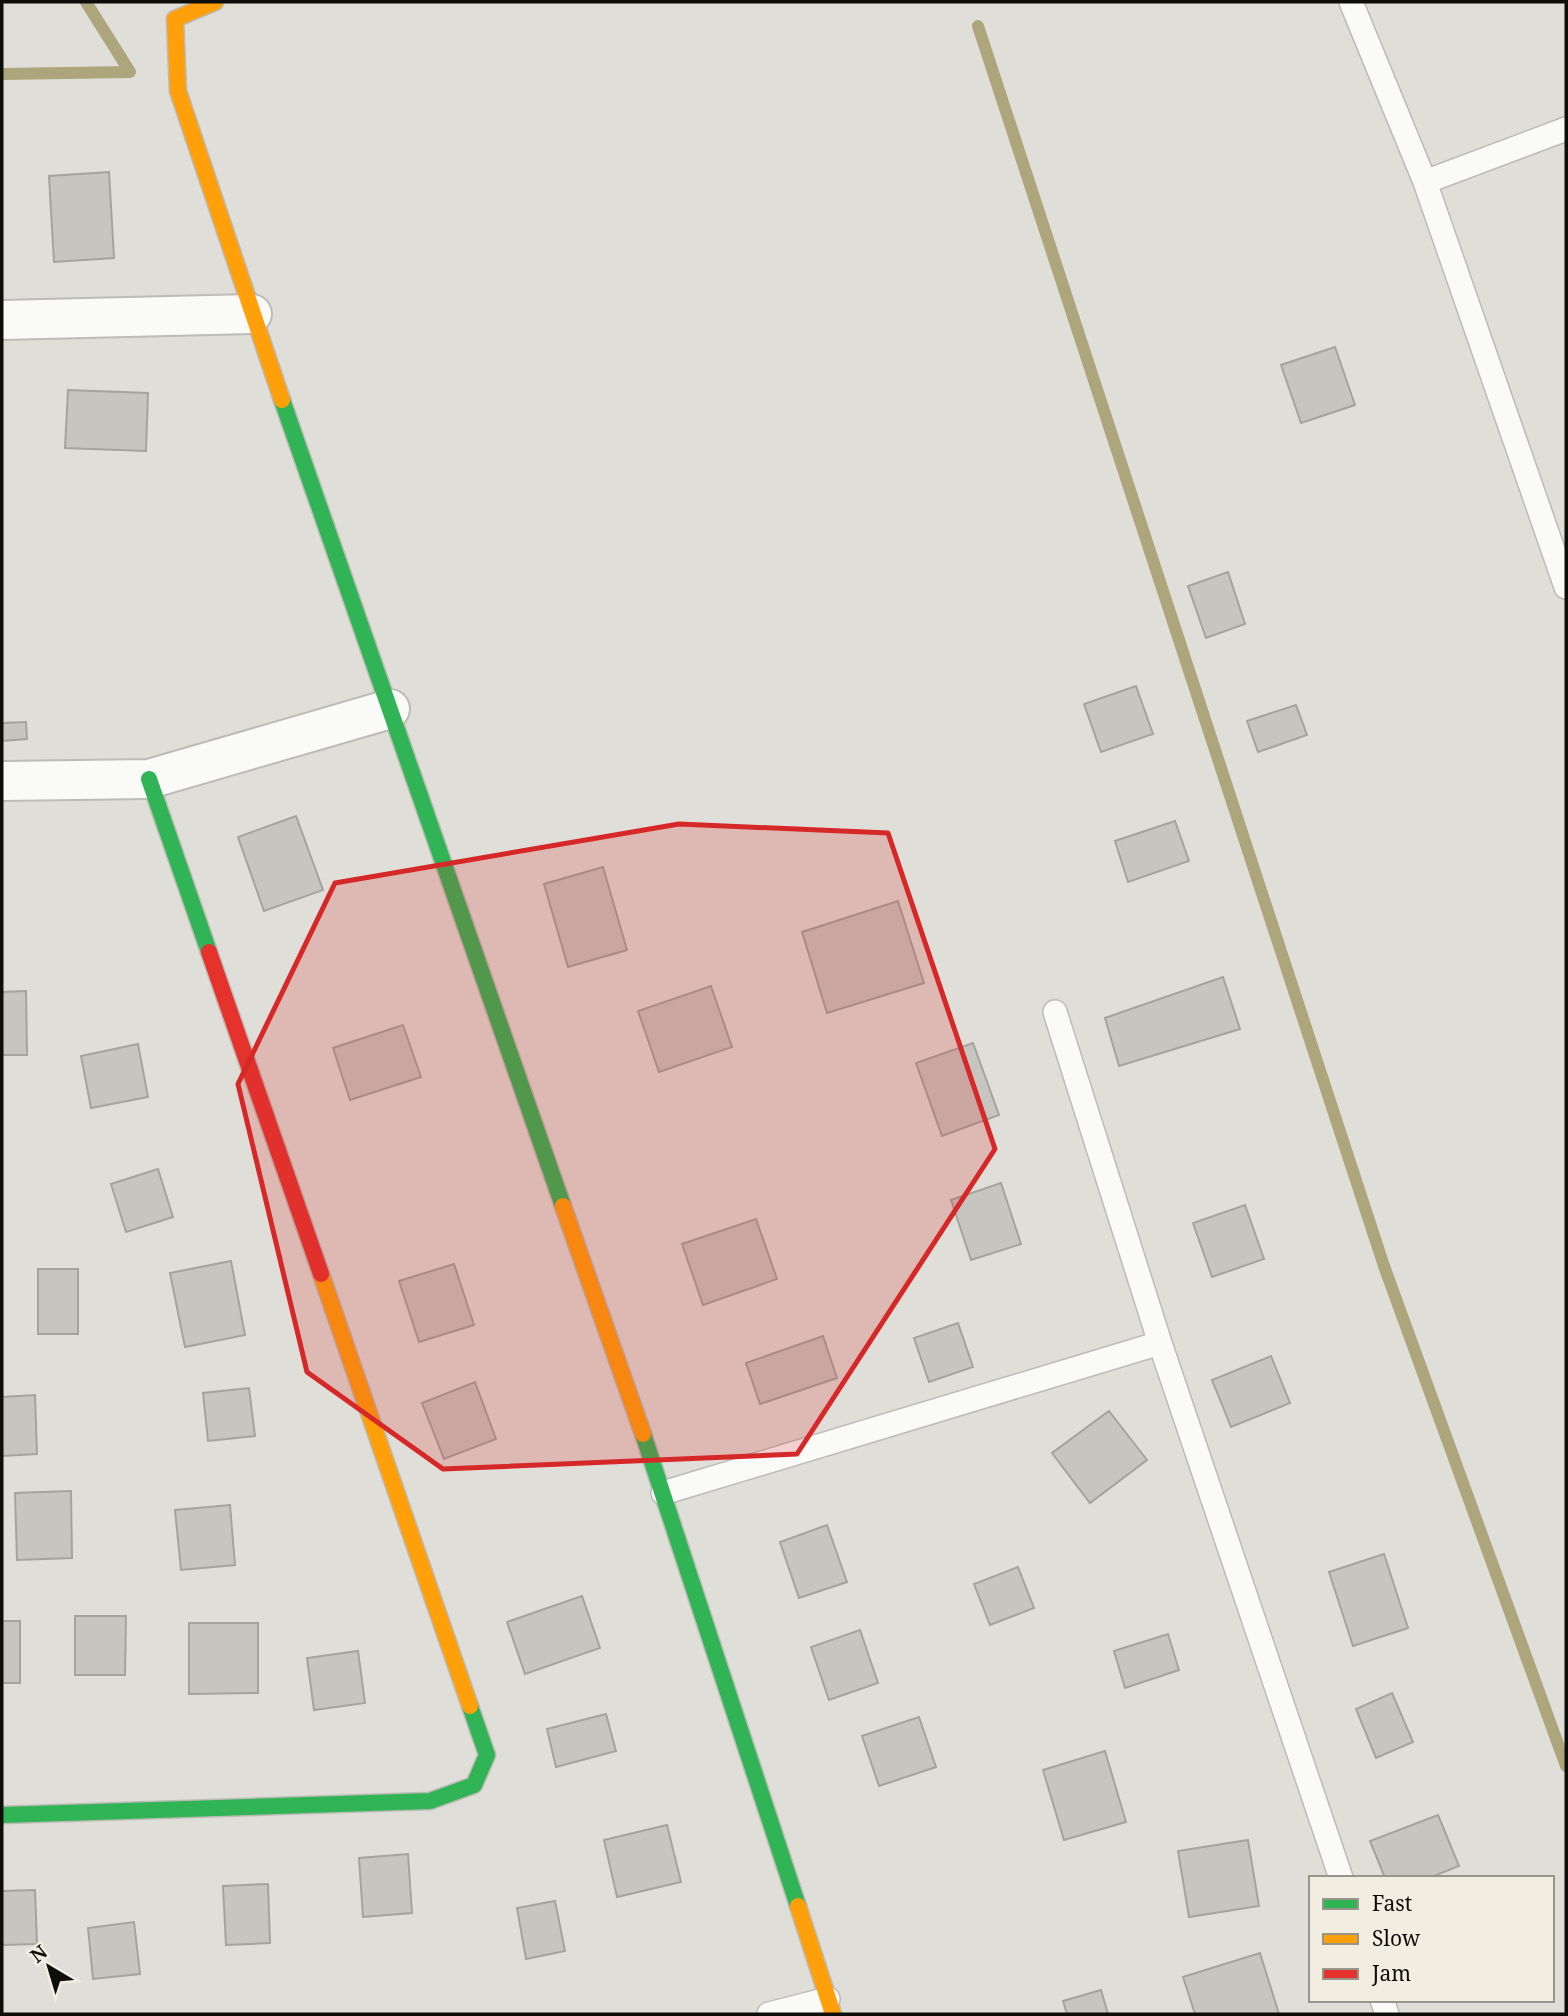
<svg xmlns="http://www.w3.org/2000/svg" width="1568" height="2016" viewBox="0 0 1568 2016" font-family="'Noto Serif',serif">
<style>
.lines{fill:none;stroke-linecap:round;stroke-linejoin:round}
.stream{stroke:#ada57c;stroke-width:12}
.building{fill:#c7c5c0;stroke:#a4a39e;stroke-width:2}
.lane-casing{stroke:#bcbbb6;stroke-width:26}
.street-casing{stroke:#bcbbb6;stroke-width:42}
.fast-casing{stroke:#bcbbb6;stroke-width:19}
.slow-casing{stroke:#bcbbb6;stroke-width:19}
.jam-casing{stroke:#bcbbb6;stroke-width:19}
.lane{stroke:#fafaf9;stroke-width:23}
.street{stroke:#fafaf9;stroke-width:38}
.fast{stroke:#30b455;stroke-width:16}
.slow{stroke:#ff9f0a;stroke-width:16}
.jam{stroke:#e5322d;stroke-width:16}
.marked{fill:#d62828;fill-opacity:0.2;stroke:#d62828;stroke-width:5;stroke-linejoin:round}
</style>
<rect width="100%" height="100%" fill="#e0ded8"/>
<g class="lines">
<path class="stream" d="M978,26l406,1240 182,500
M2,74l128,-2 -44,-70"/>
</g>
<path class="building" d="M109,172l5,86 -60,4 -5,-86z
M1335,347l20,58 -54,18 -20,-58z
M68,390l80,3 -2,58 -81,-3z
M1228,572l17,52 -39,14 -18,-52z
M1136,686l17,48 -52,18 -17,-48z
M1296,705l11,30 -49,17 -11,-31z
M26,722l1,17 -25,2v-18z
M296,816l27,74 -59,21 -26,-74z
M1175,821l14,40 -61,21 -13,-41z
M603,867l24,83 -59,17 -24,-83z
M898,901l26,82 -97,30 -25,-81z
M1223,977l17,52 -121,37 -14,-48z
M711,986l21,61 -73,25 -21,-61z
M26,991l1,64h-25v-63z
M403,1025l18,52 -71,23 -17,-52z
M973,1043l26,72 -57,21 -26,-73z
M138,1044l10,53 -57,11 -10,-52z
M158,1169l15,48 -47,15 -15,-48z
M1001,1183l20,61 -50,16 -20,-60z
M1245,1205l19,54 -52,18 -19,-54z
M756,1219l21,60 -74,26 -21,-61z
M231,1261l14,74 -60,12 -15,-74z
M454,1264l20,61 -55,17 -20,-61z
M38,1269h40v65h-40z
M958,1323l15,44 -44,15 -15,-44z
M823,1336l14,42 -77,26 -14,-41z
M1271,1356l19,47 -59,24 -19,-47z
M475,1382l21,57 -52,20 -22,-56z
M249,1388l6,48 -47,5 -5,-48z
M35,1395l2,59 -35,2v-59z
M1109,1411l38,49 -57,43 -38,-50z
M71,1491l1,67 -55,2 -2,-67z
M230,1505l5,60 -54,5 -6,-60z
M827,1525l20,57 -48,16 -19,-56z
M1384,1554l24,74 -55,18 -24,-74z
M1018,1567l16,41 -44,17 -16,-41z
M582,1596l18,52 -75,26 -18,-52z
M75,1616h51l-1,59h-50z
M2,1621h18v62h-18z
M189,1623h69v70l-69,1z
M860,1630l18,53 -49,17 -18,-53z
M1168,1634l11,36 -54,18 -11,-37z
M358,1651l7,52 -51,7 -7,-52z
M1392,1693l21,49 -37,16 -20,-49z
M606,1714l10,37 -60,16 -9,-38z
M919,1717l17,50 -57,19 -17,-50z
M1105,1751l21,71 -62,18 -21,-70z
M1438,1815l21,51 -30,12h-44l-15,-37z
M667,1825l14,57 -64,15 -13,-57z
M1248,1840l11,66 -70,11 -11,-66z
M408,1854l4,59 -49,4 -4,-59z
M268,1884l2,59 -44,2 -3,-59z
M35,1890l2,54 -35,1v-54z
M555,1901l10,50 -39,8 -9,-51z
M134,1922l6,52 -47,5 -5,-51z
M1260,1953l19,61h-84l-12,-37z
M1101,1990l7,24h-41l-4,-13z"/>
<g class="lines">
<defs>
<path id="lane" d="M1351,2l74,180 141,405
M1425,182l141,-53
M1055,1012l105,331 181,535
M663,1493l497,-150
M1382,2000l5,14
M769,2014l59,-15"/>
<path id="street" d="M2,320l250,-6
M2,781l147,-2 241,-70"/>
<path id="fast" d="M282,400l281,806
M149,779l60,173
M643,1434l155,472
M2,1815l428,-14 44,-16 13,-30 -17,-49"/>
<path id="slow" d="M215,2l-40,17 3,72 104,309
M563,1206l80,228
M321,1274l149,432
M798,1906l35,108"/>
<path id="jam" d="M209,952l112,322"/>
</defs>
<use href="#lane" class="lane-casing"/>
<use href="#street" class="street-casing"/>
<use href="#fast" class="fast-casing"/>
<use href="#slow" class="slow-casing"/>
<use href="#jam" class="jam-casing"/>
<use href="#lane" class="lane"/>
<use href="#street" class="street"/>
<use href="#fast" class="fast"/>
<use href="#slow" class="slow"/>
<use href="#jam" class="jam"/>
</g>
<path class="marked" d="M679,824l209,9 107,316 -198,305 -354,15 -136,-97 -69,-288 97,-201z"/>
<rect width="1568" height="2016" fill="none" stroke="#0d0d09" stroke-width="7"/>
<rect x="1309" y="1876" width="245" height="126" fill="#f1eee1" stroke="#96948b" stroke-width="2"/>
<rect x="1323" y="1899" width="35" height="10" fill="#30b455" stroke="#96948b" stroke-width="2"/>
<text x="1372" y="1911" font-size="21" fill="#0d0d09">Fast</text>
<rect x="1323" y="1934" width="35" height="10" fill="#ff9f0a" stroke="#96948b" stroke-width="2"/>
<text x="1372" y="1946" font-size="21" fill="#0d0d09">Slow</text>
<rect x="1323" y="1969" width="35" height="10" fill="#e5322d" stroke="#96948b" stroke-width="2"/>
<text x="1372" y="1981" font-size="21" fill="#0d0d09">Jam</text>
<g transform="translate(49 1967) rotate(322)" stroke="#f1eee1" stroke-width="5" paint-order="stroke">
<path d="M0-5L12 26L0 18L-12 26Z" fill="#0d0d09"/>
<text y="-10" font-size="19" font-weight="bold" text-anchor="middle" fill="#0d0d09">N</text>
</g>
</svg>
